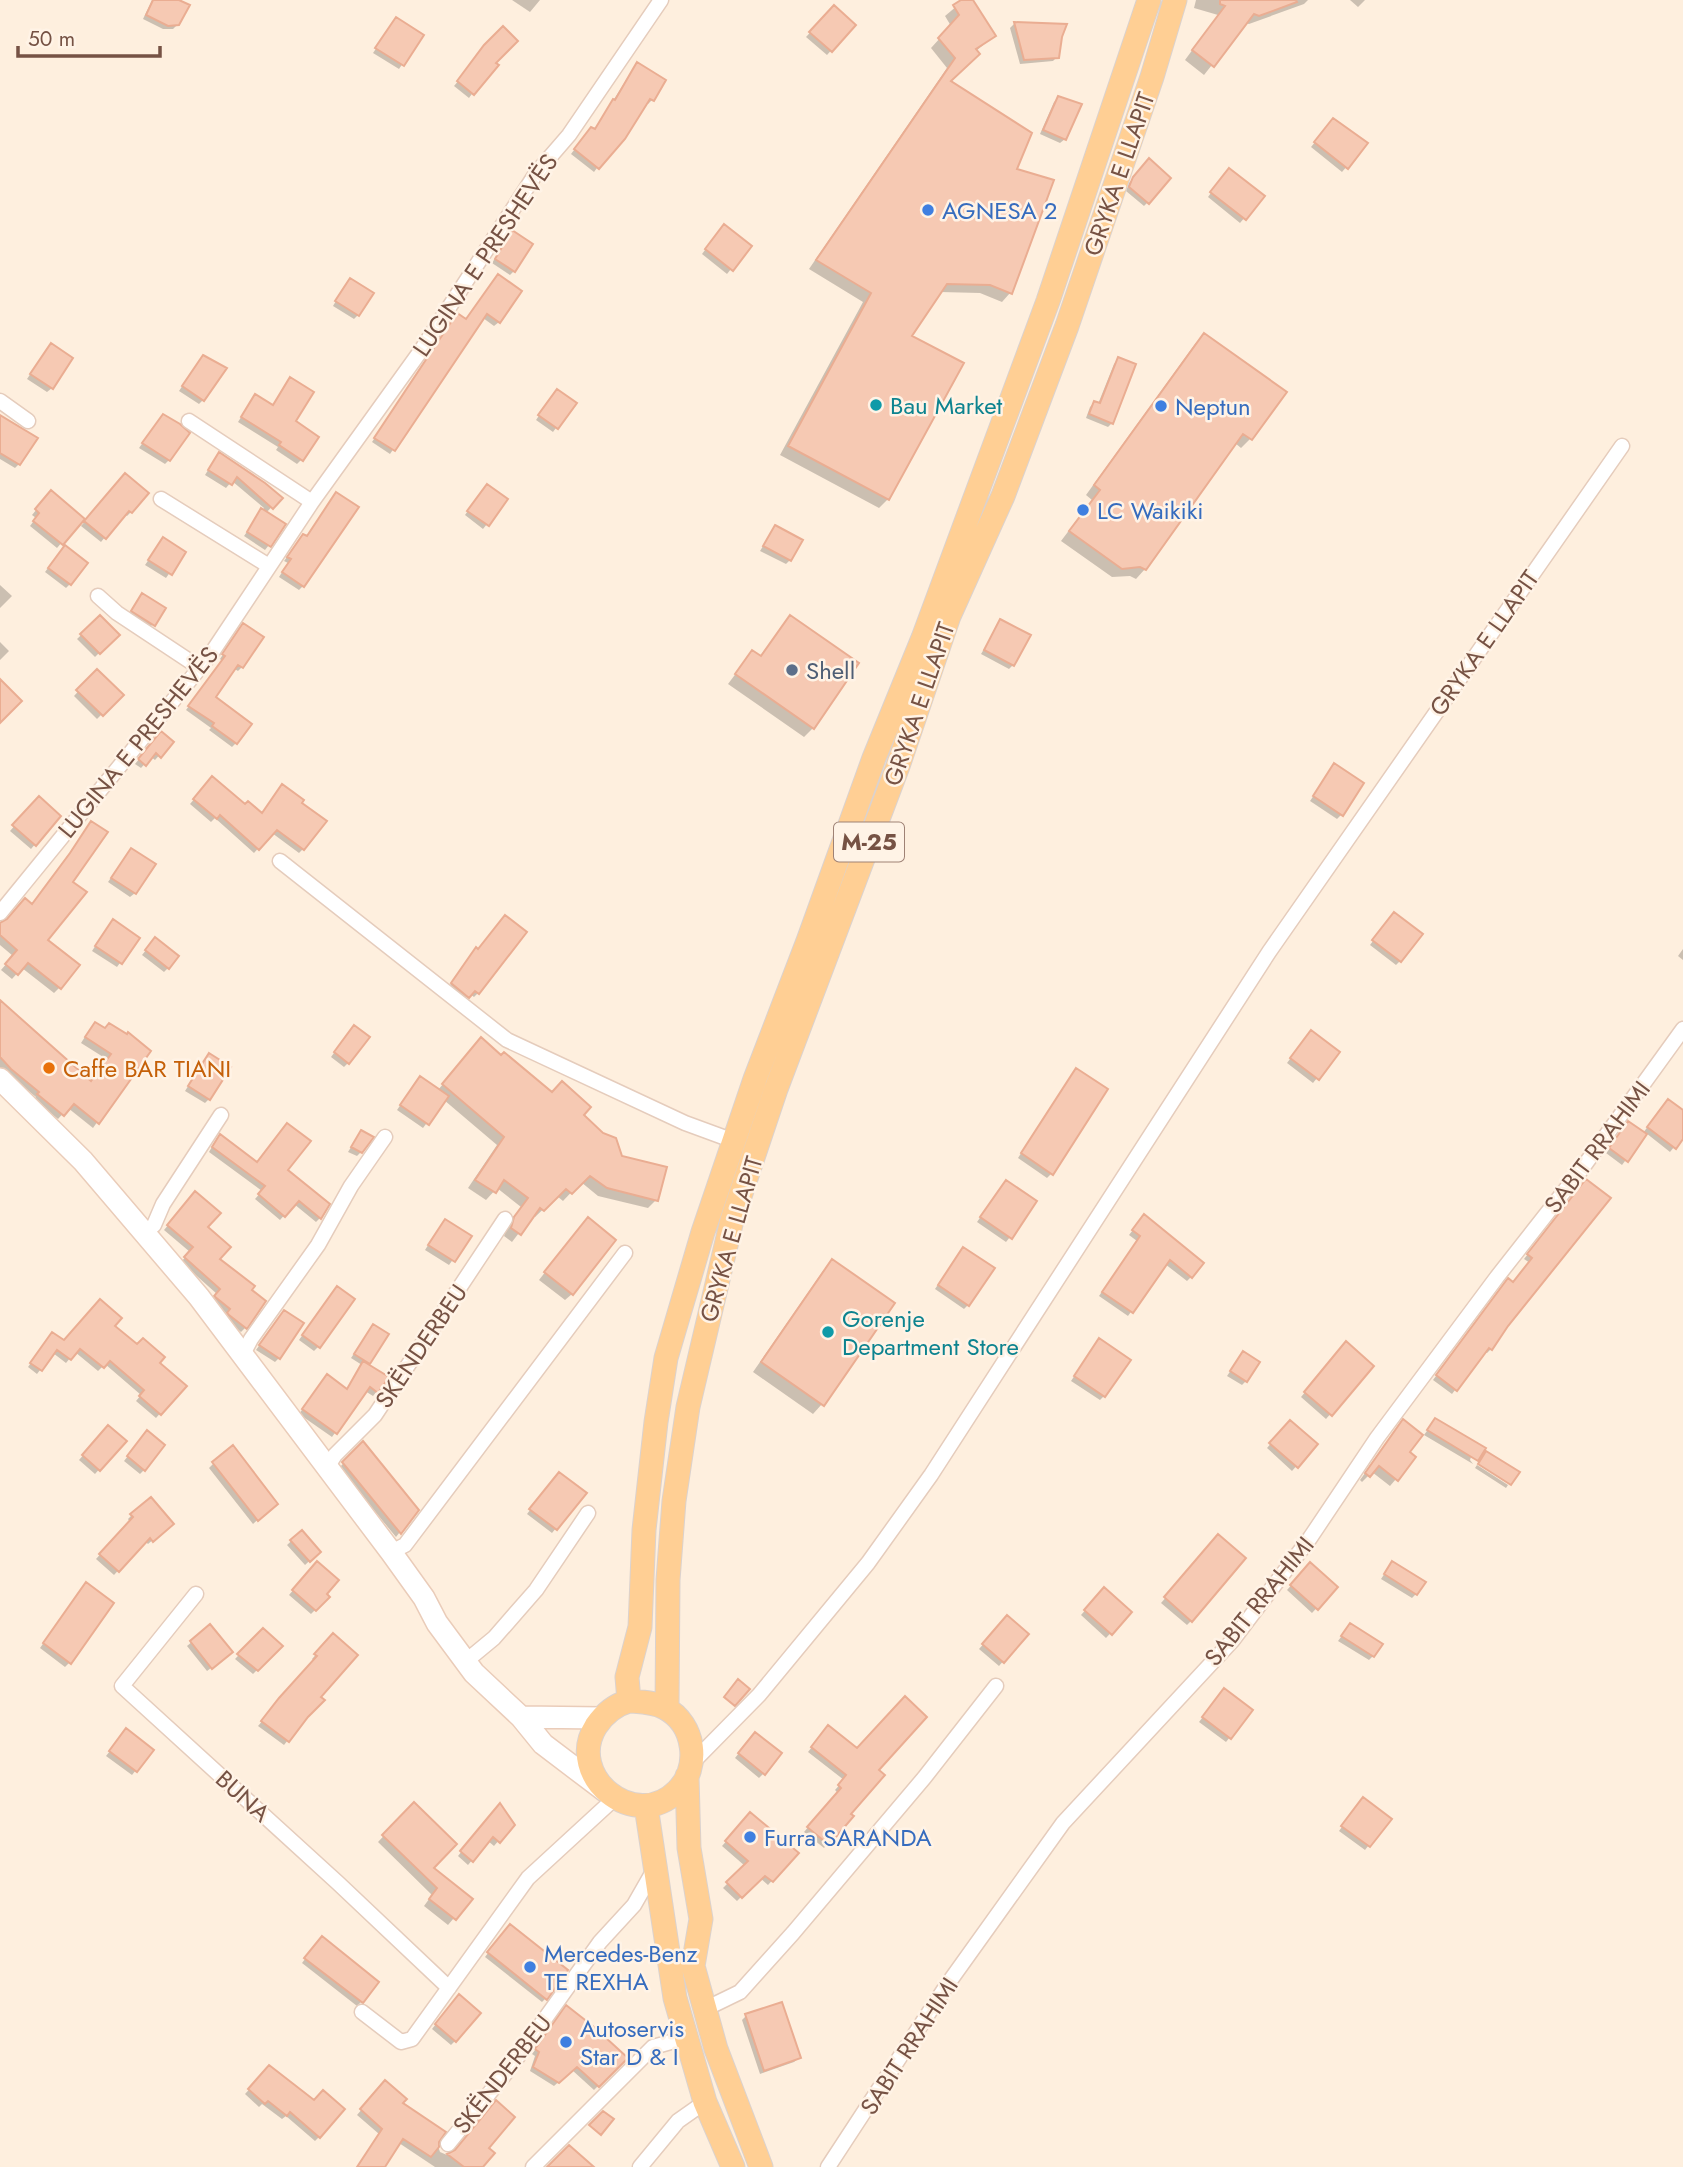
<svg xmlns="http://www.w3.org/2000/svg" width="1683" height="2167" viewBox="0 0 1683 2167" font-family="Jost,sans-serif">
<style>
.shadow{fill:#0003}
.building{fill:#f6c9b3;stroke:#eaad92;stroke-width:2}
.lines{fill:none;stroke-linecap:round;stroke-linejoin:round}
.street-casing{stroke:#e5ccbc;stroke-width:17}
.secondary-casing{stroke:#eaccb9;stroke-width:24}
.primary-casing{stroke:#dbd2ce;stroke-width:25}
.street{stroke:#fff;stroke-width:14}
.secondary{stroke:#fff;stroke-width:21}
.primary{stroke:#ffcf94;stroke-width:23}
.shop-dot{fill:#3f7fe0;stroke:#fff3e6;stroke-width:2.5}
.culture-dot{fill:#0f9aa8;stroke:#fff3e6;stroke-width:2.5}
.service-dot{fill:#5c6f8a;stroke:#fff3e6;stroke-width:2.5}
.food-dot{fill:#e8710a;stroke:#fff3e6;stroke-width:2.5}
.labels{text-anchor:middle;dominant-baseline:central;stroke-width:5;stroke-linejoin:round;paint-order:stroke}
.shield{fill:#fff3e6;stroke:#9f8275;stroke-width:2}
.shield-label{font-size:23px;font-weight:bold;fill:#765244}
.street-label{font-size:24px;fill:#765244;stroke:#fff3e6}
.shop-label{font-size:24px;fill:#366cbe;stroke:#fff3e6;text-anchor:start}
.culture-label{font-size:24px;fill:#0d838f;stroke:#fff3e6;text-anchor:start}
.service-label{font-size:24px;fill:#4e5e75;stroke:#fff3e6;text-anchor:start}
.food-label{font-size:24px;fill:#c56008;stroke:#fff3e6;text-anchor:start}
</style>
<rect width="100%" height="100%" fill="#feefde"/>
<path class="shadow" d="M152,0h24l2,24 -5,5h-10l-20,-10z
M512,0h28l-10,12z
M964,0h7l23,36 -18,15 -27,30 66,90 -5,122 -8,9 -22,-9 -40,-1 -31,44 -21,163 -9,9 -99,-53 83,-153 -54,-33 138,-201 -16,-20 20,-22 -6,-10z
M1196,0h112l-4,4 -55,20 -4,-1 -41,52 -19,-15 33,-45 -24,-7z
M1350,0h15l-7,7z
M834,7l20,18 -27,30 -21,-18z
M396,19l26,16 -23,34 -26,-16z
M1014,24l51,1 -8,32 -4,4 -33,3 -10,-36z
M499,33l-5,30 -25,35 -15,-12z
M633,69l19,31 -4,4 -2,-2 -52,70 -23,-18 16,-21 7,-2z
M1059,98l6,41 -5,4 -20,-9 14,-32z
M1330,124l36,20 -24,28 -31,-25z
M1149,161l-1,41 -4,4 -18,-15 3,-8z
M1225,174l37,23 -22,26 -32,-26z
M720,230l11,39 -4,5 -25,-20z
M509,237l5,34 -4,4 -18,-12z
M494,281l5,41 -5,4 -11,-8 -93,136 -18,-12 81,-122 12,1z
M346,284l12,31 -4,4 -21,-13z
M1204,335l81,57 -35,47 -9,9 -6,-5 -90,126 -9,10 -6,-3 -18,1 -51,-36 31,-41 -6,-5 109,-151z
M47,349l5,39 -5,4 -20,-13z
M1118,359l-6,64 -4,4 -22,-9 4,-11 4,-4 4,1 16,-40z
M199,361l4,39 -4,4 -20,-13z
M286,383l15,77 -4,4 -21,-14 2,-3 -40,-25 14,-22 20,6z
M553,395l21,8 -21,29 -17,-12z
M0,417l19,47 -4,4 -15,-9z
M159,420l10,40 -4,4 -26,-16z
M215,459l65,39 -14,15 3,32 -4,5 -21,-14 20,-28 -32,-27 -6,7 -21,-13z
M121,480l10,32 -4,4 -3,-2 -23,28 -20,-16z
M483,490l23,10 -23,29 -18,-14z
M47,497l35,22 -25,29 -27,-22 6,-8 -4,-3z
M775,527l15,33 -4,4 -26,-13z
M303,536l3,2 -3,48 -4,4 -20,-13 9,-14 -4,-2z
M163,539l21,13 -18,26 -21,-13z
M61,551l9,33 -4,4 -21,-16z
M0,585l12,11 -12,12z
M138,599l26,9 -15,21 -21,-13z
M100,617l17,18 -22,22 -18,-18z
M791,617l66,47 -44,64 -9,9 -76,-53 24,-32 7,5z
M1001,621l12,44 -4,4 -28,-15z
M239,630l3,37 -4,4 -5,-3 -20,30 23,45 -4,4 -23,-17 2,-2 -25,-18 36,-49 -2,-2z
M0,642l9,9 -9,9z
M97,671l24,24 -24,24 -23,-23z
M157,738l14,4 -16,18 -4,-3 -10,11 -6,-4z
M1331,770l10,45 -4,4 -27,-18z
M208,783l37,24 3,-4 55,46 -4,4 -27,-20 -18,20 -39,-35 -4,4 -21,-18z
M39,798l20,18 -28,33 -21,-18z
M91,823l-20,59 -25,58 14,47 -6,6 -32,-25 -10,11 -11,-9 12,-14 -13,-11v-17l31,-22z
M131,850l4,43 -5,4 -22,-15z
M1390,918l10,43 -4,4 -26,-20z
M109,925l29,13 -21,29 -25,-16z
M151,944l17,24 -4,4 -22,-17z
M1683,949v11l-5,-4z
M478,951v42l-4,4 -4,-3 -7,7 -15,-13 24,-35z
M0,1003l90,80 18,-23 -27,-17 9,-14 58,22 -55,77 -25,-20 -10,11 -24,-19 2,-3 -36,-29z
M350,1031l-2,32 -4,4 -13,-10z
M1307,1036l31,16 -25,31 -26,-20z
M474,1047l27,10 81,58 74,85 -8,8 -50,-12 -17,-14 -18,19 -6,-5 -22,21 -3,-1 -20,26 -8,-6 3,-9 14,-20 -24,-19 -11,12 -18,-12 29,-43 -53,-45 -21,28 -26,-18 19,-28 22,8z
M205,1060l4,39 -4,4 -20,-12z
M1072,1074l-21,100 -4,4 -29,-20z
M1664,1105l19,7v24l-13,16 -24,-19 -24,32 -16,-12 19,-26 18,6z
M358,1136l3,16 -4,4 -9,-4z
M216,1140l41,24 29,6 41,35 -7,13 -4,4 -22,-18 -14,16 -25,-21 7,-8 -53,-39z
M1002,1186l8,51 -4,5 -29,-20z
M1582,1186l-75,139 -16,24 -4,4 -3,-1 -32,42 -19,-14 71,-95 8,-1 18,-21 -6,-4z
M191,1198l15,30 39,100 -4,4 -16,-13 2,-5 -15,-13 5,-7 -36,-32 9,-10 -26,-22z
M1140,1221l51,56 -4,4 -22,-17 -37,52 -29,-20 38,-55 -8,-6z
M441,1225l29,11 -21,29 -24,-15z
M581,1226l-9,68 -7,6 -26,-20z
M959,1254l9,51 -4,4 -29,-20z
M832,1262l-10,142 -9,10 -60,-42 70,-101z
M333,1292l-15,55 -4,4 -15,-11z
M280,1316l-1,42 -4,4 -19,-12z
M112,1326l72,60 -28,32 -20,-17 5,-6 -36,-31 -7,7 -23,-19 -9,11 -13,-10 -16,21 -9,-7 20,-28 15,4z
M373,1326l-4,37 -3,2 11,26 -4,5 -8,-5 -33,46 -33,-23 24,-33 23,9 16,-25 -11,-7z
M1095,1345l9,51 -4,4 -29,-19z
M1342,1348l30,18 -46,53 -25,-22z
M1240,1357l6,24 -4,4 -15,-9z
M1435,1420l48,29 -7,11 -5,-3 -1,3 3,4 -49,-29z
M1403,1421l-7,58 -6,7 -18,-14 -10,10 -2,-2z
M1290,1422l25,23 -23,26 -25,-23z
M108,1427l16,14 -29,33 -16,-14z
M143,1437l1,33 -4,4 -16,-13z
M363,1443l54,67 -21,27 -57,-69z
M213,1464l58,44 -18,16 -44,-56z
M1477,1465l31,20 -2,3 -31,-20z
M555,1478l29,16 -32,39 -25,-19z
M132,1515l35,13 -19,16 -3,-3 -31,34 -18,-16 34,-37 -2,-3z
M301,1532l18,20 -14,13 -18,-20z
M1196,1563l-5,58 -4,4 -26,-22z
M1310,1564l26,23 -24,26 -25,-23z
M313,1567l15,30 -17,17 -22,-19z
M1389,1567l27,27 -4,4 -31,-19z
M82,1588l-13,75 -4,4 -25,-19z
M1104,1589l26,23 -24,26 -25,-23z
M1003,1622l24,12 -28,32 -20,-17z
M1350,1625l23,31 -4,4 -31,-19z
M210,1627l17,29 -20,15 -20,-25z
M263,1630l18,16 -28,28 -18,-15z
M333,1635l-15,62 -11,19 -23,29 -26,-19 56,-65 -2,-2z
M1220,1695l10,42 -4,5 -27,-20z
M824,1732l53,38 -28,44 3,2 -28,32 -20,-16 34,-39 -3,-3 9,-10 -36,-28z
M123,1735l29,15 -20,25 -26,-19z
M751,1738l12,36 -4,4 -24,-20z
M414,1804l17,64 39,31 -22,26 -24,-19 8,-11 -54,-53z
M1359,1804l30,15 -24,31 -26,-19z
M496,1809l16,16 -18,21 -6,-5 -20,24 -10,-9z
M746,1819l50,35 -28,31 -8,-7 -23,23 -14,-13 22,-22 -23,-20z
M506,1930l40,68 -4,4 -57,-45z
M318,1942l44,59 -5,5 -55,-43z
M455,2000v41l-4,4 -19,-16z
M563,2012l63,46 -32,32 -22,-20 -18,16 -24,-15 5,-15 -3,-2z
M746,2016l53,42 -5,4 -34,12 -18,-54z
M269,2068l50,69 -4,4 -29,-25 -4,3 -20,-15 -3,3 -14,-13z
M381,2087l20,16 36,40 3,9 7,3 8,-3 31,-4 -6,19h-45l-36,-24 -16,24h-26l22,-33 -22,-19z"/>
<path class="building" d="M153,0h26l11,5 -11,20 -11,1 -22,-11z
M961,0h12l23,36 -20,13 4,5 -29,27 81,52 -15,36 37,11 -42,114 -22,-9 -43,-1 -35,52 52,27 -75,137 -101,-54 83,-153 -55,-33 139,-202 -17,-20 21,-23 -6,-10z
M1220,0h76l1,2 -38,14 -5,-2 -40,53 -22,-17 33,-44 -5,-2z
M834,5l22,20 -24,27 -23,-20z
M396,17l28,18 -20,31 -29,-18z
M1014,22l53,2 -5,13 -3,21 -35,2z
M503,26l15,15 -22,22 3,2 -25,30 -17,-14 27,-36z
M637,62l29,18 -12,21 -4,-2 -25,40 -26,30 -25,-20 17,-22 4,2 18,-30 2,1z
M1058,96l24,8 -16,36 -23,-10z
M1333,118l35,25 -20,26 -34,-27z
M1149,158l22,20 -22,26 -20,-17 4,-10z
M1229,168l36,28 -19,24 -36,-28z
M724,224l28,22 -19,25 -28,-22z
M512,230l21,14 -18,28 -20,-13z
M498,274l24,17 -22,32 -13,-9 -92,137 -21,-13 83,-125 9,6z
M350,278l24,15 -15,23 -24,-15z
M1204,333l83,59 -35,48 -9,-6 -97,136 -6,-3 -18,2 -53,-38 31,-41 -6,-5z
M51,343l22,15 -20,31 -23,-15z
M203,355l24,13 -23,33 -22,-15z
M1118,357l18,7 -23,60 -24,-10 5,-13 6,2z
M290,377l24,15 -18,29 23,16 -16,24 -24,-16 2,-3 -40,-25 14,-23 18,11z
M557,389l20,14 -19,26 -20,-14z
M163,414l17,10 10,9 -20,28 -28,-18z
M0,415l38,23 -18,27 -20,-12z
M219,452l46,31 18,15 -10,11 -36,-32 -5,8 -24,-15z
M125,473l24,20 -17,20 -3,-2 -23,28 -22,-18z
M487,484l21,15 -19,27 -22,-15z
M51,490l34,29 -22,26 -30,-24 6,-8 -4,-4z
M336,492l23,15 -55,80 -22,-15 9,-13 -4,-2 16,-23 4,2z
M261,508l25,16 -15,23 -24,-15z
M775,525l28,15 -12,21 -28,-15z
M163,537l23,15 -14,23 -24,-15z
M65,545l23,18 -17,22 -23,-17z
M142,593l24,15 -11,18 -24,-15z
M100,615l20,20 -20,19 -20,-20z
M790,615l69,48 -45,66 -79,-55 17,-24 9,6z
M1000,619l31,16 -17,31 -30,-16z
M243,623l21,14 -21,31 -5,-3 -22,32 36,27 -15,20 -25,-18 2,-3 -26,-17 37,-50 -3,-2z
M97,669l27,26 -21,21 -27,-26z
M0,679l22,22 -22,22z
M161,731l13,11 -13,16 -5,-5 -10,13 -8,-7z
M1334,763l30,20 -21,33 -30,-20z
M212,776l33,28 3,-3 14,12 20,-29 22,16 -2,3 25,18 -23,29 -27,-20 -18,20 -39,-35 -3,4 -24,-20z
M39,796l22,20 -25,30 -24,-21z
M91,821l17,11 -35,50 14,10 -39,48 32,25 -19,24 -33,-26 -10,12 -13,-11 12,-14 -17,-15v-12l7,-4 18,-21 7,6 38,-51z
M131,848l25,16 -20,30 -25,-16z
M1394,912l29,22 -22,28 -29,-22z
M505,915l22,17 -48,62 -4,-3 -6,7 -18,-15 25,-36 2,2z
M113,919l27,19 -18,26 -27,-18z
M155,937l24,19 -10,13 -24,-19z
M0,1000l91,81 20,-27 -26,-17 10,-15 10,6 4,-5 18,11 1,-2 23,19 -52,73 -25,-20 -10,12 -27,-22 2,-2 -28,-23 -11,-12z
M354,1025l16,12 -21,27 -15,-12z
M1311,1030l29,22 -21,28 -29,-22z
M481,1037l20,18 3,-3 48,40 10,-11 29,26 -7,8 19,18 13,5 6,18 45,11 -9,34 -51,-13 -17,-12 -18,18 -6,-5 -22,22 -4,-3 -19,27 -10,-7 3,-11 14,-19 -24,-18 -8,13 -21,-13 29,-43 -62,-53z
M209,1053l22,14 -21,33 -22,-14z
M1076,1068l32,21 -55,86 -32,-22z
M420,1076l29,20 -20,29 -29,-20z
M1668,1099l15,11v29l-7,10 -29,-22z
M1628,1121l19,13 -19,28 -19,-14z
M287,1123l24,18 -23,29 42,34 -9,15 -22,-18 -14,16 -27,-23 7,-8 -53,-39 8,-13 37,28z
M361,1130l13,7 -12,16 -11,-6z
M1586,1179l25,19 -103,128 -16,24 -3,-2 -32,43 -21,-16 72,-97 5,4 19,-24 -5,-4z
M1006,1180l31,21 -25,38 -32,-22z
M195,1191l26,22 -13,14 23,20 -11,12 35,27 -3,4 14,11 -19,28 -18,-14 -2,-2 3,-4 -16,-13 6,-7 -36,-32 9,-10 -26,-22z
M1144,1214l60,49 -12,15 -22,-18 -37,53 -31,-21 38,-56 -8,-6z
M588,1217l28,23 -43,55 -29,-23z
M445,1219l27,17 -17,26 -27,-17z
M963,1247l32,21 -26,38 -31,-21z
M832,1259l63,44 -71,103 -63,-44z
M337,1286l18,13 -35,49 -18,-13z
M100,1299l22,19 -7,8 22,18 6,-6 22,19 -5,6 27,23 -26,29 -22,-19 5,-6 -34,-29 -6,7 -24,-19 -9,11 -14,-10 -15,21 -12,-8 22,-31 12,8z
M284,1310l20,13 -24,36 -21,-14z
M373,1324l16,10 -19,30 -16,-10z
M1099,1338l32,22 -26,37 -31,-21z
M1346,1341l28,25 -42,50 -28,-24z
M1243,1351l17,11 -13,20 -17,-11z
M363,1361l26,16 -11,16 -8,-6 -33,47 -35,-25 25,-35 20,15z
M1435,1418l51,30 -8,13 -51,-31z
M1403,1419l20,16 -13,17 6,5 -18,24 -19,-15 -9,11 -5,-4z
M1290,1420l28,24 -20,24 -29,-25z
M108,1425l19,16 -27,30 -18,-16z
M147,1430l18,15 -20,26 -18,-15z
M363,1441l56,69 -18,24 -59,-72z
M233,1445l45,59 -20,17 -46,-59z
M1486,1451l34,21 -9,13 -33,-21z
M559,1472l28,21 -30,37 -28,-21z
M151,1497l23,27 -21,18 -3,-4 -31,34 -20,-18 34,-37 -3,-3z
M302,1530l19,22 -11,10 -20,-22z
M1218,1534l28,24 -54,64 -28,-25z
M317,1561l22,19 -12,14 3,3 -14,14 -24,-21z
M1392,1561l34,21 -9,13 -33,-21z
M1310,1562l28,25 -20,23 -28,-25z
M86,1582l28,21 -43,61 -28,-21z
M1104,1587l28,25 -20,23 -28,-25z
M1007,1615l22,19 -25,29 -22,-19z
M1350,1623l33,21 -9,13 -33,-21z
M210,1624l23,28 -21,17 -22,-28z
M263,1628l20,18 -25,25 -21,-17z
M333,1633l25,22 -37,42 4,3 -17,17 -19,25 -28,-21 18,-23 38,-42 -3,-2z
M738,1679l12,10 -15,17 -11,-9z
M1224,1688l29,22 -22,29 -29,-22z
M905,1696l22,21 -48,53 6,5 -34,39 3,2 -25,29 -22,-18 34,-39 -3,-3 8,-10 -35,-28 17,-22 29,23z
M126,1728l28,22 -17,22 -28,-21z
M755,1732l27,21 -17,22 -27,-22z
M1363,1797l29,22 -22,28 -29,-21z
M414,1802l43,42 -23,24 39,31 -17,21 -27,-21 8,-11 -55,-53z
M500,1803l15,22 -15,18 -7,-6 -20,25 -13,-11z
M750,1812l49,41 -26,29 -8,-6 -23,22 -16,-16 22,-21 -23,-20z
M510,1924l58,46 -21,30 -60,-48z
M322,1936l57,46 -16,21 -59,-45z
M459,1994l22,19 -25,29 -21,-18z
M782,2002l19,56 -37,13 -19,-57z
M566,2005l28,22 34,31 -29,29 -22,-20 -18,16 -26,-16 6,-15 -4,-3z
M269,2065l45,35 9,-10 22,19 -25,29 -30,-26 -3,4 -19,-15 -3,3 -17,-15z
M385,2080l22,19 -4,4 43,29 -7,10v5l-8,10 -28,-18 -18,28h-28l25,-38 -22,-20z
M496,2100l19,17 -26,31 6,5 -12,14h-19l-17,-13 8,-4z
M603,2111l11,8 -13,16 -12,-10z
M569,2145l25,22h-47z"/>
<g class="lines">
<defs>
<path id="street" d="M0,401l28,20
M189,421l123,81
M161,499l108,67
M98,596l19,17 83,55
M280,861l227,179 178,83 49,18
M0,913l211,-259 101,-152 110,-153 115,-177 32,-37 92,-135
M144,1233l10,-8 9,-21 58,-89
M243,1354l8,-15 67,-94 33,-59 34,-49
M328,1466l7,-11 40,-40 130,-196
M391,1552l14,-7 220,-292
M196,1594l-74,92 216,197 111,105
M465,1662l29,-24 42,-48 52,-77
M691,1764l68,-69 109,-132 63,-88 338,-523 353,-506
M703,2010l37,-18 53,-59 131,-155 72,-92
M362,2012l39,30 11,-3 116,-161 87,-80
M448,2144l61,-75 91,-127 34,-37 20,-35
M533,2167l120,-120 32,-9
M640,2167l38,-46 27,-19
M828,2167l119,-182 116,-162 169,-182 78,-103 67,-100 120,-161 84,-107 102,-141"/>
<path id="secondary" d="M0,1079l83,82 116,136 192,255 33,46 13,25 37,50 47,44 22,27 62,47
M521,1717l81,1"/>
<path id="primary" d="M629,1701l-2,-24 13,-50 4,-97 12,-108 10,-64 37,-126 52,-153 53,-138 66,-183 49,-120 125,-337 101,-301
M629,1701c12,1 25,1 36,7 30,16 36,59 12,83 -42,42 -112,-15 -81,-65 8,-12 19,-21 33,-25z
M667,1709l1,-129 6,-79 14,-94 44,-187 44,-131 122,-323 51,-150 54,-120 64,-170 85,-249 23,-77
M687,1776l2,72 12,71 -8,47 23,83 45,118
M646,1806l29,192 30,104 28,65"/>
</defs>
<use href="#street" class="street-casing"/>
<use href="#secondary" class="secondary-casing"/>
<use href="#primary" class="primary-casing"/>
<use href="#street" class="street"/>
<use href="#secondary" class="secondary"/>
<use href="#primary" class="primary"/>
</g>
<g class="shop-dot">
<circle cx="928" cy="210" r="7"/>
<circle cx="1161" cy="406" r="7"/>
<circle cx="1083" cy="510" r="7"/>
<circle cx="750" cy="1837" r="7"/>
<circle cx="530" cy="1967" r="7"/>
<circle cx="566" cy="2042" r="7"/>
</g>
<g class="culture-dot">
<circle cx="876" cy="405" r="7"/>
<circle cx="828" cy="1332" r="7"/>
</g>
<circle class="service-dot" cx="792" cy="670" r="7"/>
<circle class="food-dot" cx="49" cy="1068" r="7"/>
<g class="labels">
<rect class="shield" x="834" y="822.5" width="70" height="39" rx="5"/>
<g class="shield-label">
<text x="869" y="842">M-25</text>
</g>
<g class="street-label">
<text transform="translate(1119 174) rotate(-71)">GRYKA E LLAPIT</text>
<text transform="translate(485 255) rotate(-56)">LUGINA E PRESHEVËS</text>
<text transform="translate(1484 643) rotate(-55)">GRYKA E LLAPIT</text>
<text transform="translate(919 704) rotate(-71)">GRYKA E LLAPIT</text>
<text transform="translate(138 742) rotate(-51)">LUGINA E PRESHEVËS</text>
<text transform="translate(1597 1147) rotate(-53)">SABIT RRAHIMI</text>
<text transform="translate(731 1239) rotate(-74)">GRYKA E LLAPIT</text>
<text transform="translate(421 1346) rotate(-56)">SKËNDERBEU</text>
<text transform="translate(1259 1601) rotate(-51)">SABIT RRAHIMI</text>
<text transform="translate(243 1796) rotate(42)">BUNA</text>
<text transform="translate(909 2046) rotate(-57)">SABIT RRAHIMI</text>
<text transform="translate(502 2074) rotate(-52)">SKËNDERBEU</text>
</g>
<g class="shop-label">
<text x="942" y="210">AGNESA 2</text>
<text x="1175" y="406">Neptun</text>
<text x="1097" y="510">LC Waikiki</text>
<text x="764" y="1837">Furra SARANDA</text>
<text x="544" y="1953">Mercedes-Benz<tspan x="544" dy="28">TE REXHA</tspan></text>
<text x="580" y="2028">Autoservis<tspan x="580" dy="28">Star D &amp; I</tspan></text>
</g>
<g class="culture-label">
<text x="890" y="405">Bau Market</text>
<text x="842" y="1318">Gorenje<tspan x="842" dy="28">Department Store</tspan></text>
</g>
<g class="service-label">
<text x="806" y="670">Shell</text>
</g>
<g class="food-label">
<text x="63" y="1068">Caffe BAR TIANI</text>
</g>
</g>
<path d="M18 46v10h142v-10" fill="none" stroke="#765244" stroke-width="3.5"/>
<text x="28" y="46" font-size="21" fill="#765244" stroke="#fff3e6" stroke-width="5" paint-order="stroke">50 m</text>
</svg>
